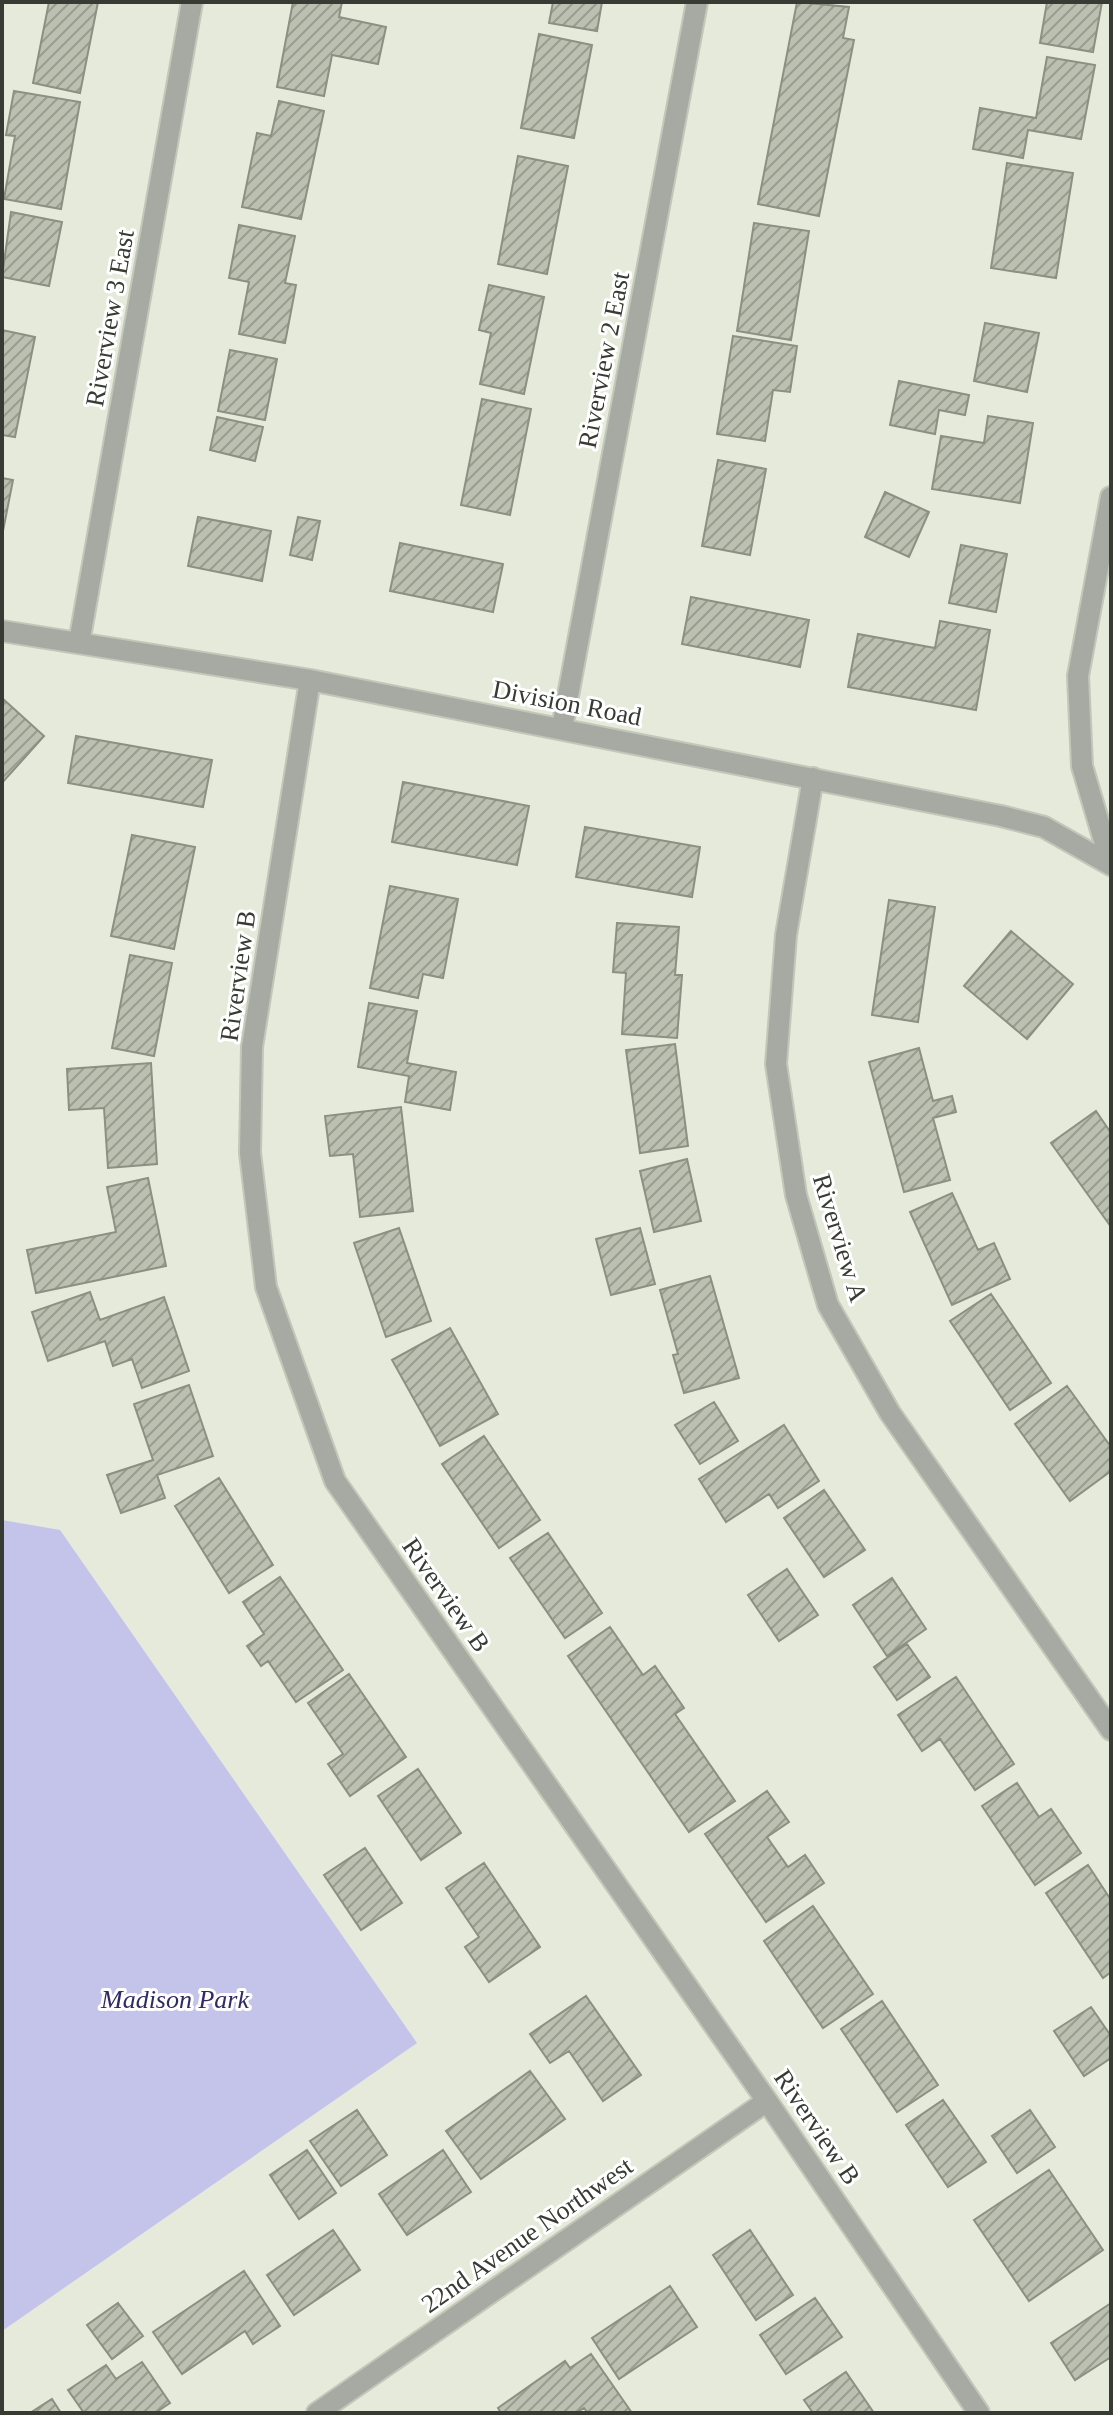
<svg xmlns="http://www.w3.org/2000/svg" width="1113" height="2415" viewBox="0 0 1113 2415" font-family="Georgia,serif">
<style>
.park{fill:#c4c3ea}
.building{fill:url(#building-hatch);stroke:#8b9082;stroke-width:2}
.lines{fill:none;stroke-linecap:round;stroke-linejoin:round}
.minor-casing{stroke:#c2c7b9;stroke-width:24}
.minor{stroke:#a7aaa3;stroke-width:20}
.labels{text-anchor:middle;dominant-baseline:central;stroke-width:6;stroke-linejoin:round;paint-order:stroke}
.street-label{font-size:26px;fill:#383a34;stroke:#fff}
.park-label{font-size:26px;font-style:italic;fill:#322a65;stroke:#fff}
</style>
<defs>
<pattern id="building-hatch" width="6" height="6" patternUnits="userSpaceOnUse" patternTransform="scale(2)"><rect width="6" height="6" fill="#bbc0b1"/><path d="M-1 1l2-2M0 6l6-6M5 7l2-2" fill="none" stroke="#999d91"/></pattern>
</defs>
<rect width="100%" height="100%" fill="#e5eada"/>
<path class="park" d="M2,1520l58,10 357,513 -415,288z"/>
<path class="building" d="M49,2h49l-18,91 -47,-10z
M293,2h49l-3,15 47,10 -8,37 -46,-9 -8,41 -47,-9z
M553,2h49l-5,29 -48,-8z
M797,2l52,5 -6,31 11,2 -35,176 -61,-12z
M1047,2h55l-9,50 -53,-9z
M539,34l53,11 -18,93 -53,-10z
M1047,57l48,8 -14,74 -53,-9 -5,28 -50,-9 7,-41 56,10z
M14,91l66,11 -19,107 -57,-10 11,-63 -9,-1z
M279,101l45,10 -23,108 -59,-12 15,-74 14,3z
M518,156l50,10 -21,108 -49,-10z
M1007,163l66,10 -17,105 -65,-10z
M11,212l51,10 -13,64 -47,-9z
M754,223l55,8 -18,109 -54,-9z
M239,225l56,11 -10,47 11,2 -11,58 -46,-9 10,-52 -20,-4z
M489,285l55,12 -20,97 -44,-10 11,-51 -12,-3z
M985,323l54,10 -12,59 -53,-11z
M2,330l33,7 -20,100 -13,-2z
M733,336l64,10 -7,46 -17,-2 -8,51 -48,-7z
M230,350l47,9 -12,61 -47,-9z
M899,381l70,14 -4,20 -26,-5 -4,24 -45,-9z
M482,399l49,10 -21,106 -49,-10z
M988,416l45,7 -13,80 -88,-14 9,-53 43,7z
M217,417l46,10 -8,34 -45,-11z
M718,460l48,9 -16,86 -48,-9z
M2,478l11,2 -10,51h-1z
M885,492l44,20 -20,45 -44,-20z
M198,517l73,14 -9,50 -74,-15z
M298,517l22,4 -8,39 -22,-5z
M400,543l103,21 -10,48 -103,-21z
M961,545l46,9 -11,58 -47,-9z
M691,597l118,23 -9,47 -118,-23z
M940,621l50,9 -14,80 -128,-23 10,-53 77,14z
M2,698l42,38 -42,47z
M76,736l136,24 -9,47 -135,-24z
M403,782l126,24 -12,59 -125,-23z
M585,827l115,20 -8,50 -116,-20z
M132,835l63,12 -21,102 -63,-13z
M390,886l68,13 -15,79 -20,-4 -5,24 -48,-10z
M889,900l46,7 -17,115 -46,-7z
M617,923l62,4 -4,48h7l-5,63 -55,-4 4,-61 -13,-1z
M1011,931l62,53 -46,55 -63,-53z
M130,955l42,8 -18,93 -42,-8z
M369,1003l48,8 -10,52 49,9 -6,38 -45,-8 4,-26 -51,-9z
M675,1044l13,102 -48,7 -14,-103z
M919,1048l14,53 19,-5 4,16 -23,6 17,62 -46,12 -35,-130z
M151,1063l6,101 -49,4 -4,-60 -35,2 -2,-41z
M401,1107l12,104 -53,6 -7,-63 -23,2 -5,-40z
M1096,1111l15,22v94l-60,-84z
M687,1159l14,62 -47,11 -14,-61z
M148,1178l18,88 -130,27 -9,-43 89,-18 -9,-45z
M952,1193l26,57 16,-7 16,36 -58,26 -42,-93z
M399,1228l32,93 -45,16 -32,-94z
M640,1228l15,56 -44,11 -15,-56z
M710,1276l29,102 -55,15 -11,-38 5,-1 -18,-64z
M90,1292l10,28 64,-23 25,74 -47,17 -10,-29 -19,7 -8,-25 -57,20 -16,-49z
M991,1294l60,89 -41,27 -60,-89z
M450,1328l48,86 -58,32 -48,-86z
M189,1385l24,71 -56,19 8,23 -44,15 -14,-38 46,-15 -19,-56z
M1067,1386l44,61v24l-41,30 -55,-77z
M714,1402l24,39 -38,23 -25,-39z
M784,1425l35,56 -41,27 -9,-14 -43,28 -27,-43z
M484,1436l56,84 -41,28 -57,-84z
M219,1478l54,87 -44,28 -54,-87z
M824,1490l41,60 -41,27 -40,-59z
M548,1533l54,80 -37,25 -55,-80z
M787,1569l31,46 -39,26 -31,-46z
M280,1577l63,93 -47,32 -28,-41 -7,5 -14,-20 17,-12 -21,-32z
M892,1578l34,51 -39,27 -34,-51z
M610,1627l33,48 12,-9 29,42 -9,6 60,87 -46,31 -121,-176z
M907,1644l23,33 -33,23 -23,-33z
M349,1674l57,83 -56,39 -22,-32 15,-10 -35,-51z
M956,1677l58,87 -39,26 -35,-51 -18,12 -24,-36z
M418,1769l43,64 -40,27 -43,-64z
M1017,1783l22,34 12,-8 30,44 -46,32 -53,-79z
M767,1791l22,31 -22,15 21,30 17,-12 19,28 -58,39 -61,-88z
M365,1848l37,55 -41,27 -37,-55z
M484,1863l56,84 -51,35 -24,-35 14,-10 -33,-49z
M1088,1865l23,35v72l-8,6 -57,-85z
M813,1906l60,88 -50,34 -59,-87z
M586,1996l55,79 -38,26 -34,-50 -19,12 -20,-29z
M882,2001l56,84 -41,27 -56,-83z
M1091,2007l20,29v22l-27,18 -30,-45z
M530,2071l35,48 -84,60 -35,-48z
M943,2100l43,62 -38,25 -42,-62z
M357,2110l30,45 -46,31 -31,-45z
M1030,2110l25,37 -38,26 -25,-37z
M307,2150l29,43 -37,26 -29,-44z
M443,2150l28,42 -64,43 -28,-41z
M1049,2170l54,80 -74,51 -55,-81z
M333,2230l27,40 -66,45 -27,-40z
M750,2230l43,65 -37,25 -43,-65z
M244,2271l36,55 -27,18 -8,-13 -63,43 -29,-42z
M670,2286l27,41 -78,52 -27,-41z
M815,2298l27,39 -56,37 -26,-39z
M118,2303l25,33 -31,23 -25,-34z
M1111,2303v54l-36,23 -24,-37z
M591,2354l41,59h-44l-4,-5 -8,5h-75l-3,-5 67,-47 5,7z
M142,2362l28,41 -15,10h-71l-16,-23 38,-25 10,14z
M846,2372l28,41h-61l-9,-13z
M52,2399l9,14h-31z"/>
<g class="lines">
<defs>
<path id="minor" d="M1111,497l-33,179 4,90 29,98
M2,631l308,49 691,136 43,11 67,38
M79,643l113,-641
M310,680l-58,367 -2,106 16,134 69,194 432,620 212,312
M562,728l135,-726
M813,778l-27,157 -10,129 20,131 32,110 62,108 221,317
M317,2413l450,-312"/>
</defs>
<use href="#minor" class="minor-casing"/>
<use href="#minor" class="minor"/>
</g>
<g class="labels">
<g class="street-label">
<text transform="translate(110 318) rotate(-80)">Riverview 3 East</text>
<text transform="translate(604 360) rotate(-79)">Riverview 2 East</text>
<text transform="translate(567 703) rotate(11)">Division Road</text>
<text transform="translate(238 976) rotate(-82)">Riverview B</text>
<text transform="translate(840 1238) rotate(73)">Riverview A</text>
<text transform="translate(446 1595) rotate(55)">Riverview B</text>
<text transform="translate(817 2127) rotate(56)">Riverview B</text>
<text transform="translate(527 2235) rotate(-35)">22nd Avenue Northwest</text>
</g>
<g class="park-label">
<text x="175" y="1999">Madison Park</text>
</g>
</g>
<rect width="1113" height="2415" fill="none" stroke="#383a34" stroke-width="8"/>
</svg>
